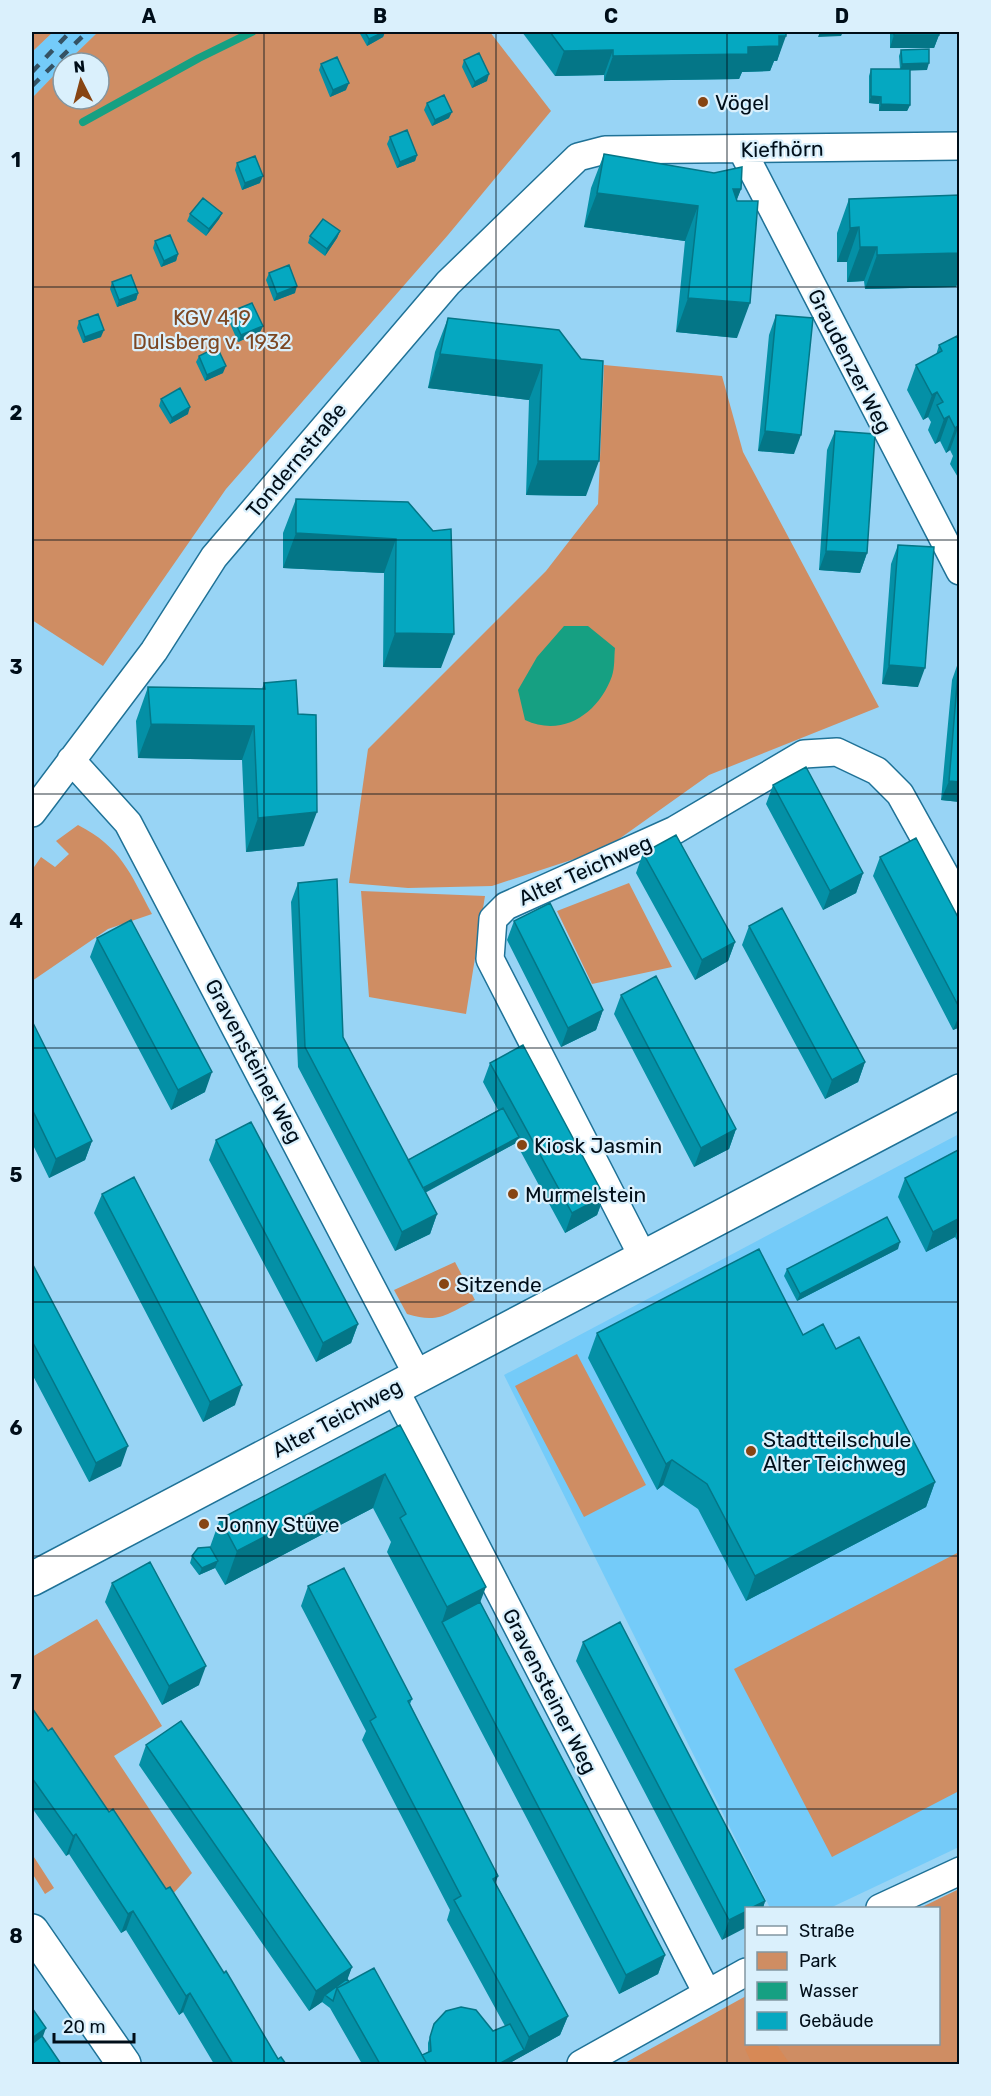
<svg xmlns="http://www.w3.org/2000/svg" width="991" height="2096" viewBox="0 0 991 2096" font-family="Rubik,sans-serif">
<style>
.built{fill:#74cbf9}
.green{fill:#cf8d63}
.forest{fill:#d78956}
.water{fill:#16a082}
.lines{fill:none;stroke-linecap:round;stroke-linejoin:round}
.stream{stroke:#16a082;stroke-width:8}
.street-casing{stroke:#1f7297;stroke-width:30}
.secondary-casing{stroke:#1f7297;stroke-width:36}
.primary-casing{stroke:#1f7297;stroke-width:36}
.street{stroke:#fff;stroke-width:27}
.secondary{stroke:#fff;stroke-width:33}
.primary{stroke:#fff;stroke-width:33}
.rail{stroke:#345264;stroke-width:4.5;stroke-dasharray:10 10;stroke-linecap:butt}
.wall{fill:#0490a6}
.shaded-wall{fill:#047687}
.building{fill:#05a8c1;stroke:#047687;stroke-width:1.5}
.grid{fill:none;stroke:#000e19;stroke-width:1.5;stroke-opacity:0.55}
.poi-dot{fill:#874513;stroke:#daf0fc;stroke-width:2}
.labels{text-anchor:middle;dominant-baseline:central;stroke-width:4.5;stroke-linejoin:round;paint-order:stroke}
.poi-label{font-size:21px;fill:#000e19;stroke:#daf0fc;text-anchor:start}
.street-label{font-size:21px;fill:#000e19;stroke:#daf0fc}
.park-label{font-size:21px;fill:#7c4723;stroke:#daf0fc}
.neatline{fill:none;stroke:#000e19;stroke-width:2}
.grid-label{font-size:20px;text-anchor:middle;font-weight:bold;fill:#000e19}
</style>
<rect width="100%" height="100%" fill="#98d4f5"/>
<path class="built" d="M53,32h45l-32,31h-3v3l-31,32v-46z
M959,1134v713l-129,61h-60l-266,-533z"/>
<path class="green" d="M32,32h21l-21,20z
M98,32h392l61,79 -103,124 -222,254 -123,177 -71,-46v-522l31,-32v33h36v-36h-33z
M604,365l118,11 21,76 136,255 -170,68 -104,74 -113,37 -84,2 -59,-5 19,-134 178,-178 52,-67z
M78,825c43,22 52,48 74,89l-44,15 -76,52v-111l9,-13 14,10 14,-13 -13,-13z
M629,883l43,84 -80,17 -35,-73z
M361,891l124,5 -19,118 -97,-17z
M455,1262l20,38c-28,14 -36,24 -68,14l-13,-24z
M577,1354l69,131 -62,32 -69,-131z
M959,1552v239l-127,66 -98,-188z
M97,1619l65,107 -48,30 78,117 -21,23 -139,-184v-55z
M32,1854l22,34 -9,6 -13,-21z
M959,1889v175h-336l123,-68v48h192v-136h-18z"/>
<path class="forest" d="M753,2044h23l14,20h-38l-7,-15z"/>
<path class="water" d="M564,626h24l27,22c-1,8 0,19 -3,28 -13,37 -49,62 -87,44l-7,-30 19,-33z"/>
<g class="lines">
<path class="stream" d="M83,122l116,-64 53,-26"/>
<defs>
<path id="street" d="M742,150l218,421
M71,760l57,63 290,553
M32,813l122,-162 60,-94 234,-274 130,-126 27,-7 355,-4
M643,1257l-153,-298 3,-40 13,-13 169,-76 129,-76 33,-2 40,19 23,23 60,108
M394,1388l313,605
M880,1908l80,-37
M581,2064l165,-92"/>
<path id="secondary" d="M32,1579l928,-488"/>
<path id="primary" d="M32,1931l92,133"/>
</defs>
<use href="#street" class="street-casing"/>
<use href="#secondary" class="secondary-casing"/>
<use href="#primary" class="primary-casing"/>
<use href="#street" class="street"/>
<use href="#secondary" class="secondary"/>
<use href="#primary" class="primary"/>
<path class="rail" d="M32,72l38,-40
M32,86l55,-54"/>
</g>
<path class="wall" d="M359,32h26l-2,5 -16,9z
M522,32h264l-9,29h-3l-4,10 -28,1 -3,7 -135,2v-6l-49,1z
M890,32h49v3l-5,13h-44z
M901,50l26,20h-17v35l-3,6h-28v-7l-10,-1v-27l2,-7h29l-1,-13z
M464,60l23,21 -15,7 -10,-21z
M321,64l25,26 -16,7 -11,-27z
M427,103l22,15 -17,8 -8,-16z
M390,137l27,18 -2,6 -18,7 -10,-24z
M604,154l137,35 -5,12 1,137 -61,-6 9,-91 -101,-14 7,-39z
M237,163l23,20 -18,7 -7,-20z
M960,195v82l-4,10 -91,2 -1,-8 -17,1v-20h-10v-29l12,-34z
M222,213l-3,6 -13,17 -19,-15 3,-7z
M340,231l-3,7 -12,18 -17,-13 2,-7z
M155,241l23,13 -2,7 -15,6 -8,-19z
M269,273l26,20 -21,8 -8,-21z
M112,282l26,11 -2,7 -19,7 -7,-18z
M230,312l33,14 -3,6 -22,10 -10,-23z
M776,315l18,139 -36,-3 11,-116z
M448,318l111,12 27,166 -60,-1 3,-95 -101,-12 7,-36z
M79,321l22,16 -18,6 -6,-15z
M960,341v138h-1l-9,-15 3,-8 -3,-6 -4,3 -6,-12 -5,3 -7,-14 3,-8 -3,-5 -5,3 -16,-30 9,-25 20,-10 3,-10z
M199,356l24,17 -18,8 -9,-19z
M161,399l27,15 -18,10 -11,-18z
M835,431l32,122 -7,20 -41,-3 8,-120z
M296,499l112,3 33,166 -58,-1 1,-94 -101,-5v-35z
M898,545l20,142 -36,-3 9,-120z
M959,660l1,142 -19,-2 11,-120z
M264,683l40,163 -58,6 -4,-92 -104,-2 -2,-37 12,-34 114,2z
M773,785l90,88 -7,20 -33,17 -57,-106z
M643,853l92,89 -7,19 -33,19 -59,-107z
M880,857l80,64v106l-7,3 -80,-154z
M298,883l45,154 65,123 90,-50 -15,-28 7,-19 114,133 -7,19 -32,18 -49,-90 -91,50 12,21 -7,20 -35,17 -97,-184 -7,-165z
M514,921l89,89 -7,20 -35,17 -54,-107z
M749,926l116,136 -7,20 -33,17 -83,-154z
M97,938l108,154 -34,18 -81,-153z
M621,995l115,134 -7,20 -35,18 -80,-153z
M32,1021l60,120 -7,19 -36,18 -17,-35z
M216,1140l142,184 -7,19 -35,19 -107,-202z
M960,1149v96l-5,-8 -29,15 -28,-55 7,-19z
M102,1194l133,211 -32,17 -109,-209z
M898,1249l-101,52 -13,-25 3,-7z
M32,1263l89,203 -32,16 -57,-108z
M597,1333l206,2 33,14 99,133 -9,25 -180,94 -48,-92 -35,-24 -6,5 -69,-132z
M400,1425l80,177 185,353 -7,19 -39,20 -232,-442 4,-10 -18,-34 -148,77 -10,-17 -16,7 -9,-12 2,-7 18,-9 10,-28z
M112,1583l87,102 -37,20 -57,-103z
M308,1586l104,113 -2,5 86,180 72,132 -8,19 -52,29h-146l-32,-56 -8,-6 -13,9 -170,-246 7,-20 206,222 -5,12 75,76 6,-3v-9l6,-19 59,7 12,-5 -58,-106 3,-10 -88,-170 4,-9 -65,-125z
M583,1642l182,259 -2,7h-16l-25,32 -146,-279z
M32,1708l246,351 8,5h-72l-31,-52 -4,3 -53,-85 -5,3 -52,-79 -3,2 -34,-48z"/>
<path class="shaded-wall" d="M384,32h1l-2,5 -16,9 2,-7z
M820,32h23l-2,4 -23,1z
M894,35h45l-5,13h-44z
M779,36h7l-9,25h-3l-4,10 -28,1 -3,7 -135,2 9,-25 135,-9z
M613,50l-9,25 -49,1 9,-25z
M929,63l-2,7 -27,1 2,-7z
M489,74l-2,7 -15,7 3,-6z
M349,83l-3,7 -16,7 3,-7z
M871,96l10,1 -2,7 -10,-1z
M881,104l29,1 -3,6h-28z
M452,112l-3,6 -17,8 3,-6z
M417,155l-2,6 -18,7 3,-6z
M263,176l-3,7 -18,7 3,-7z
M733,189h8l-13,34z
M597,193l101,13 -13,35 -101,-14z
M222,213l-3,6 -13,17 3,-7z
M859,227l-12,35h-10l13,-34z
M340,231l-3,7 -12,18 2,-7z
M860,247h17l-13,34 -17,1z
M960,253v24l-4,10 -91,2 12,-34z
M178,254l-2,7 -15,6 3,-6z
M297,286l-2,7 -21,8 3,-7z
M138,293l-2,7 -19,7 2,-7z
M688,298l62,5 -13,35 -61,-6z
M263,326l-3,6 -22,10 3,-7z
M104,330l-3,7 -18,6 2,-6z
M440,354l102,11 -13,35 -101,-12z
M226,366l-3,7 -18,8 2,-6z
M937,392l-9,25 -5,3 9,-25z
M190,407l-2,7 -18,10 2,-6z
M949,416l-9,25 -5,3 9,-25z
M959,425l-9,25 -4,3 9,-25z
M765,431l36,4 -7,19 -36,-3z
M538,461h61l-13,35 -60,-1z
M296,533l100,6 -12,34 -101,-5z
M826,551l41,2 -7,20 -41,-3z
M395,633l59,1 -13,34 -58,-1z
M889,665l36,3 -7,19 -36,-3z
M151,724l103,2 -12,34 -104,-2z
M949,781l11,1v20l-19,-2z
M317,812l-13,34 -58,6 12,-34z
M863,873l-7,20 -33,17 7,-19z
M735,942l-7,19 -33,19 7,-20z
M603,1010l-7,20 -35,17 7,-19z
M960,1013v14l-7,3z
M865,1062l-7,20 -33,17 7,-19z
M212,1072l-7,20 -34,18 7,-20z
M736,1129l-7,20 -35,18 7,-19z
M519,1137l-3,6 -105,57 2,-6z
M92,1141l-7,19 -36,18 7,-19z
M604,1196l-7,19 -32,18 7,-20z
M437,1214l-7,20 -35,17 7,-19z
M960,1218v6l-5,13 -29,15 7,-20z
M900,1242l-2,7 -101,52 3,-7z
M358,1324l-7,19 -35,19 7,-19z
M242,1385l-7,20 -32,17 7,-20z
M128,1446l-7,20 -32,16 7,-19z
M672,1460l-9,25 -6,5 9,-26z
M385,1474l-12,34 -148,77 12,-34z
M935,1482l-9,25 -180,94 9,-25z
M218,1561l-3,7 -16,7 3,-7z
M486,1587l-13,34 -31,1 5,-15z
M206,1666l-7,19 -37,20 7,-19z
M76,1834l-7,20 -3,2 7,-20z
M498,1876l-7,19 2,-16z
M765,1901l-2,7h-12z
M133,1911l-7,19 -5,3 7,-19z
M747,1911v16l-25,13 7,-20z
M665,1955l-7,19 -39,20 7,-19z
M352,1967l-7,19 -8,2 -12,7 -3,7 -13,9 7,-20z
M190,1993l-7,19 -4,3 7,-19z
M568,2016l-8,19 -52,29h-9l25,-14 5,-13z
M46,2028l-9,25 -5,4v-19z"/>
<path class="building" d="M365,32h19l-15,7z
M550,32h236v4h-7v10l-31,1v7l-135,2v-6l-49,1z
M894,32h45v3h-45z
M929,49v14l-27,1 -1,-14z
M479,53l10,21 -14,8 -11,-22z
M337,57l12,26 -16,7 -12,-26z
M871,69h39v36l-29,-1v-7l-10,-1z
M444,95l8,17 -17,8 -8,-17z
M407,130l10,25 -17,7 -10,-25z
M604,154l110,19 28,-6 -1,22h-8l4,12h21l-8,102 -62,-5 10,-92 -101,-13z
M255,156l8,20 -18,7 -8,-20z
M960,195v58l-83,2v-8h-17l-1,-20 -9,1 -1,-29z
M203,198l19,15 -13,16 -19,-15z
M323,219l17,12 -13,18 -17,-13z
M170,235l8,19 -14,7 -9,-20z
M289,265l8,21 -20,8 -8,-21z
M131,275l7,18 -19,7 -7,-18z
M252,303l11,23 -22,9 -11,-23z
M98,314l6,16 -19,7 -6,-16z
M776,315l37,3 -12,117 -36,-4z
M448,318l111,12 22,29 22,2 -4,100h-61l4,-96 -102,-11z
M957,336l3,5v85l-1,-1 -4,3 -6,-12 -5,3 -7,-14 6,-3 -6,-10 -5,3 -16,-30 26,-14 -3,-6z
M217,347l9,19 -19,9 -8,-19z
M180,388l10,19 -18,11 -11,-19z
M835,431l40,3 -8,119 -41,-2z
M296,499l112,3 25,29 18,-2 3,105 -59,-1 1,-94 -100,-6z
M898,545l36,2 -9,121 -36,-3z
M959,660h1v122l-11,-1z
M296,680l2,34 18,1 1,97 -59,6 -4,-92 -103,-2 -3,-37 117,2 -1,-6z
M806,767l57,106 -33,18 -57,-106z
M676,835l59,107 -33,18 -59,-107z
M916,838l44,83v88l-80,-152z
M337,879l6,158 94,177 -35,18 -97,-185 -7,-164z
M550,903l53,107 -35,18 -54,-107z
M782,908l83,154 -33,18 -83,-154z
M131,920l81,152 -34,18 -81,-152z
M656,976l80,153 -35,19 -80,-153z
M32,1021l60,120 -36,18 -24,-50z
M523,1045l81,151 -32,17 -82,-150z
M503,1108l16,29 -96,51 -15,-28z
M251,1122l107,202 -35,19 -107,-203z
M960,1149v69l-27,14 -28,-54z
M134,1177l108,208 -32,17 -108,-208z
M887,1217l13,25 -100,52 -13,-25z
M759,1249l44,86 20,-11 13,25 23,-12 76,145 -180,94 -48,-92 -35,-24 -6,4 -69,-131z
M32,1263l96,183 -32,17 -64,-122z
M400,1425l86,162 -39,20 -47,-89 6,-4 -21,-40 -148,77 -17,-32z
M210,1547l8,14 -16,7 -10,-12 6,-8z
M150,1562l56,104 -37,20 -57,-103z
M344,1568l68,131 -4,2 90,175 -5,3 75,137 -39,21 -75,-137 7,-4 -91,-175 6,-4 -68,-131z
M480,1602l185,353 -39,20 -184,-353z
M620,1622l145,279 -14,7h-4v3l-18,9 -146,-278z
M32,1708l16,23 4,-3 57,84 4,-3 53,80 4,-2 54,86 2,-2 52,88 3,-2 5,7h-53l-43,-71 -4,3 -53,-85 -5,3 -52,-80 -3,2 -41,-58z
M181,1721l171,246 -36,24 -170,-246z
M374,1968l53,96h-47l-43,-76z
M347,1979l2,3 -12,6 -4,13 -8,-6z
M461,2007l15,3 17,21 17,-7 14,26 -25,14h-72l-5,-9 9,-4 -1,-14 4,-13 12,-13z
M32,2008l14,20 -14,10z
M42,2036l19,28h-29v-20z"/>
<path class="grid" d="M264,32v2032M496,32v2032M727,32v2032M32,287h928M32,540h928M32,794h928M32,1048h928M32,1302h928M32,1556h928M32,1809h928"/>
<g class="poi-dot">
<circle cx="703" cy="102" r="6"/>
<circle cx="522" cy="1145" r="6"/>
<circle cx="513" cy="1194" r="6"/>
<circle cx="444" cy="1284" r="6"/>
<circle cx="751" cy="1451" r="6"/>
<circle cx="204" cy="1524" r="6"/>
</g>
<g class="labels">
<g class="poi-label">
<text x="715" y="102">Vögel</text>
<text x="534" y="1145">Kiosk Jasmin</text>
<text x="525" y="1194">Murmelstein</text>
<text x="456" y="1284">Sitzende</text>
<text x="763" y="1439">Stadtteilschule<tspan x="763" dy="24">Alter Teichweg</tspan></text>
<text x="216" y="1524">Jonny Stüve</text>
</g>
<g class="street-label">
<text transform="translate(782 149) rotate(-1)">Kiefhörn</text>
<text transform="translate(850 361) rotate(63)">Graudenzer Weg</text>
<text transform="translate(296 460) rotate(-50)">Tondernstraße</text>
<text transform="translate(585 870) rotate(-24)">Alter Teichweg</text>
<text transform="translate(254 1061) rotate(62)">Gravensteiner Weg</text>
<text transform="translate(337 1418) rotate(-28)">Alter Teichweg</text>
<text transform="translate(550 1691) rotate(63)">Gravensteiner Weg</text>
</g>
<g class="park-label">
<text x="212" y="317">KGV 419<tspan x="212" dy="24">Dulsberg v. 1932</tspan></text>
</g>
</g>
<rect width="991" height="2096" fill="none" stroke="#daf0fc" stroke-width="66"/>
<rect x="745" y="1907" width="195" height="138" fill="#daf0fc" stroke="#8396a1" stroke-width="1.5"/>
<rect x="757" y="1926" width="30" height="9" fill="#ffffff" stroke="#8396a1" stroke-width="1.5"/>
<text x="799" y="1937" font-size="18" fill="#000e19">Straße</text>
<rect x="757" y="1952" width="30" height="18" fill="#cf8d63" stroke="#8396a1" stroke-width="1.5"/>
<text x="799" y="1967" font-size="18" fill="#000e19">Park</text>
<rect x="757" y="1982" width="30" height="18" fill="#16a082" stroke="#8396a1" stroke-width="1.5"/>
<text x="799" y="1997" font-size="18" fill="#000e19">Wasser</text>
<rect x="757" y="2012" width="30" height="18" fill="#05a8c1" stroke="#8396a1" stroke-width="1.5"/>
<text x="799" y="2027" font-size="18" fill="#000e19">Gebäude</text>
<g transform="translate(81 81) rotate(354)"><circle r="28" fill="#daf0fc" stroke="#8396a1" stroke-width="1.5"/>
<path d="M0-4.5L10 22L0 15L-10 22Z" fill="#874513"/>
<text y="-9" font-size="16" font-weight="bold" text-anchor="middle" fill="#000e19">N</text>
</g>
<path d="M54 2033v9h80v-9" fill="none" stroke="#000e19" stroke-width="3"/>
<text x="63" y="2033" font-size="18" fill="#000e19" stroke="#daf0fc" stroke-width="4.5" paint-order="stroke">20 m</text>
<rect x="33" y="33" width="925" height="2030" class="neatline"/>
<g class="grid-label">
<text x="149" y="23">A</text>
<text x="380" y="23">B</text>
<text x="611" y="23">C</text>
<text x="842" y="23">D</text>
<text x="16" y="167">1</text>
<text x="16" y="420">2</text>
<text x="16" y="674">3</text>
<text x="16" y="928">4</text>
<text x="16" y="1182">5</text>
<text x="16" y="1435">6</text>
<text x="16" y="1689">7</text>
<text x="16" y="1943">8</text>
</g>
</svg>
